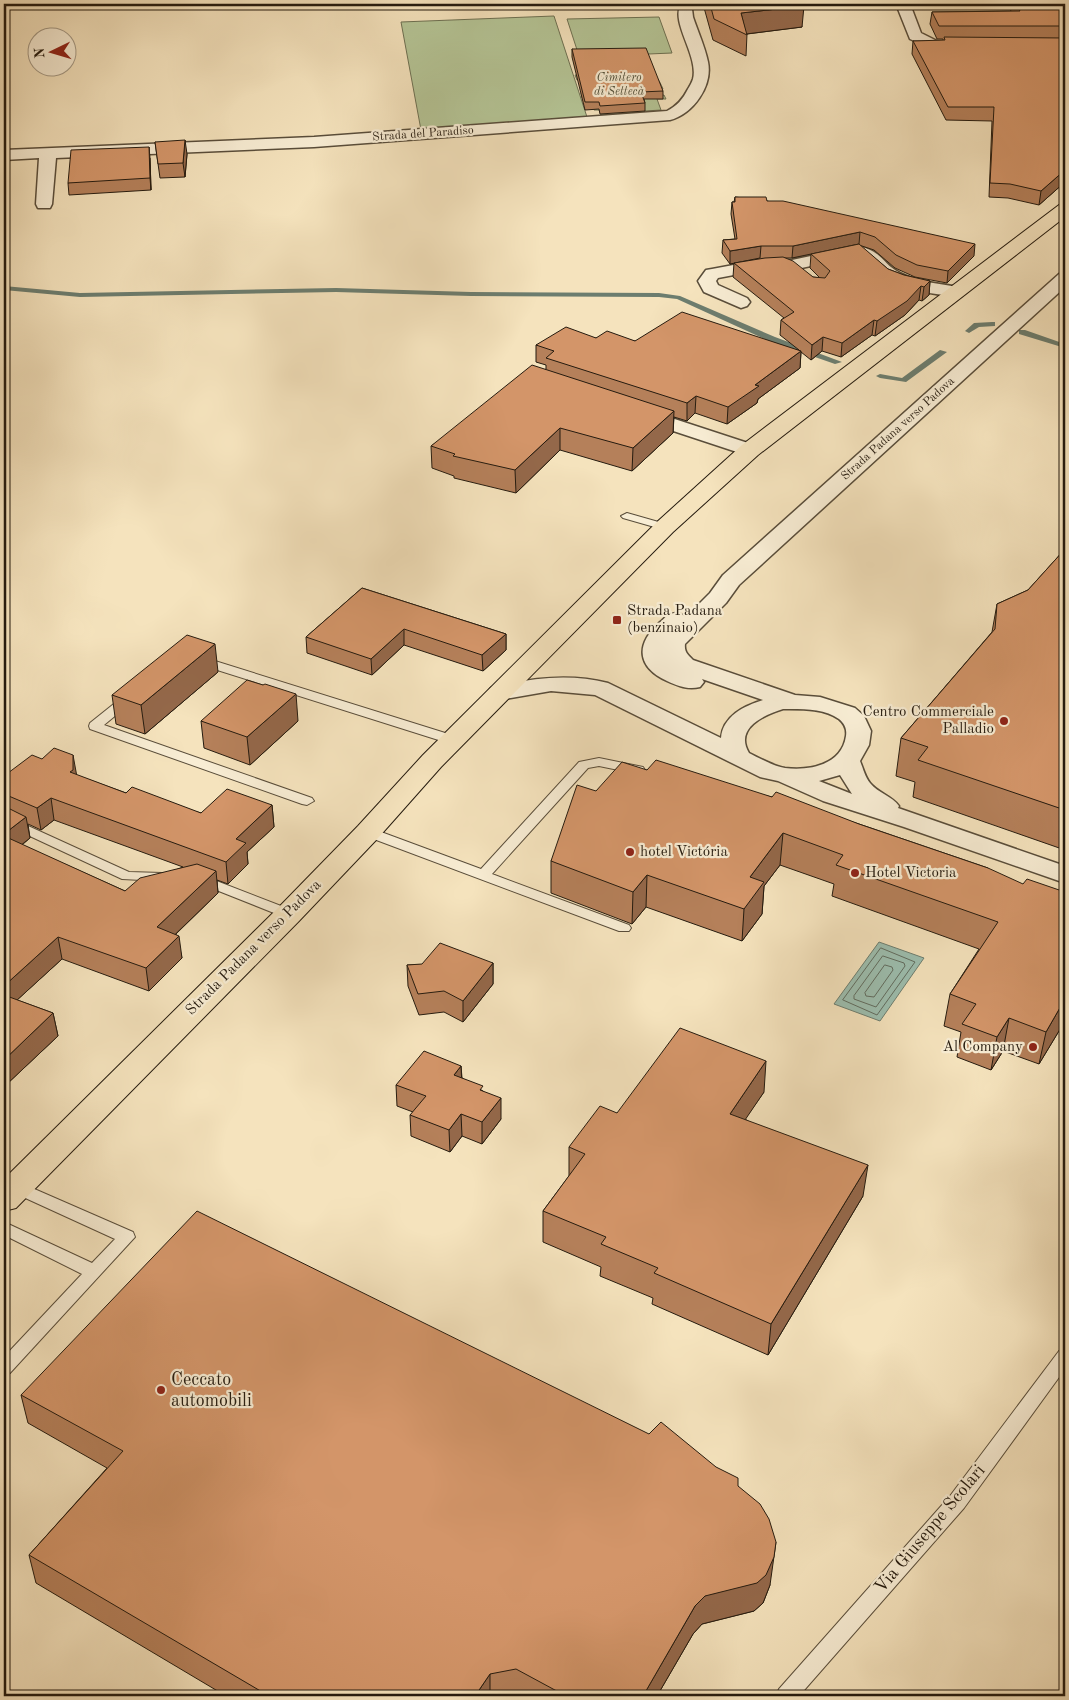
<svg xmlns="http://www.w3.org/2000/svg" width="1069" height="1700" viewBox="0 0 1069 1700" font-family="'Old Standard TT',serif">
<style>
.green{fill:#b5c596;stroke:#6d7052}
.water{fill:#9cbeaf;stroke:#6c7d6f}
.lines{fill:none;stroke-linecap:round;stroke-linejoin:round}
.shore{stroke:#606c5f;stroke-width:1}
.stream{fill:#6c7d6f;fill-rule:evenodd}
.service-casing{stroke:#594d3a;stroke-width:2}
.minor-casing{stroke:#594d3a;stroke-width:3}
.primary-casing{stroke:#251b0f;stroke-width:2}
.service{fill:#f8edd4;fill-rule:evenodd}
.minor{fill:#f8edd4;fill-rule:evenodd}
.primary{fill:#f5e3bd;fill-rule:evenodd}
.wall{fill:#b5805a;stroke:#251b0f;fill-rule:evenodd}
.shaded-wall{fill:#94684a;stroke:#251b0f}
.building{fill:#d39569;stroke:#251b0f}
.poi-dot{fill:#8f2418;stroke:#f8edd4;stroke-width:2}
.labels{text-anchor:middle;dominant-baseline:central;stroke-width:4.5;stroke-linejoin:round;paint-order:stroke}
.far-park-label{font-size:12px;font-style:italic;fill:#504e38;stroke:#f8edd4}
.far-street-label{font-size:12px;fill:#251b0f;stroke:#f8edd4}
.poi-label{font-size:15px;fill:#251b0f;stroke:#f8edd4;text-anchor:start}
.street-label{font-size:15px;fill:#251b0f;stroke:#f8edd4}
.near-poi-label{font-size:18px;fill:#251b0f;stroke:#f8edd4;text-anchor:start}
.near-street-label{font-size:18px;fill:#251b0f;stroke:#f8edd4}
</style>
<rect width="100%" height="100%" fill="#f5e3bd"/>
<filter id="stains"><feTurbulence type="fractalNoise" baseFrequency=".004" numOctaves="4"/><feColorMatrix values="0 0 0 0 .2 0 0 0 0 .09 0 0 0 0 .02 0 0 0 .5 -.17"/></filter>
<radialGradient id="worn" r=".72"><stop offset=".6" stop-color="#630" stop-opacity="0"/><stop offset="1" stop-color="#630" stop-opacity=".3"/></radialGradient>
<path class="green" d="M554,16l33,101 -166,13 -20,-108z
M659,17l13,36 -47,2c17,10 30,14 38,34h-10l3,7 8,-1 2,4h-9l4,11 -16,1 1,4h-45l-2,-5h-5l-4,-12h-8l-1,-5h6l-3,-13h-7l-2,-5h7l-3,-19 -12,-37z"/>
<path class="water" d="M879,942l45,16 -44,63 -46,-17z"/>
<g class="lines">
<path class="shore" d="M881,948l34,14 -38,53 -34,-15z
M883,956l21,7 1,3 -29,41 -22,-8v-3z
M885,965l7,2 1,3 -19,27 -8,-1 -1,-3z"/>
<path class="stream" d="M4,286l76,7 256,-5 135,4 188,1 21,3 95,41 67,25 -7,2 -66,-23 -92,-42 -18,-2 -188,-1 -135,-4 -256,5 -76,-7z
M992,322h3v4l-16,1 -10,6 -4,-2 9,-8z
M1019,330h6l40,14v4l-46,-14z
M940,350l7,2 -41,30 -26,-4 -4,-2 4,-2 22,4z"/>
<defs>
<path id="service" d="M627,513l42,12 2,2 -6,3 -42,-12 -2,-2z
M199,656l259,81 1,3 -6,4 -5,-1 -253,-80 -2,-3z
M129,694l4,1 2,3 -2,3 -29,24 208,73 2,3 -7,4 -5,-1 -212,-75 -1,-3 1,-3 35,-28z
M599,758l44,9 2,3 -7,4 -39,-8 -11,2 -96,106 137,51 2,3 -2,3h-10l-256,-96 -2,-3 2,-3h10l108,40 98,-107z
M4,815l125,57 33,1 5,1 2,3 -2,3 -5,1 -40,-2 -118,-55z
M201,875l93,36 2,3 -2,3h-10l-88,-35 -2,-3 2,-3z
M16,1181l117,51 2,5 -125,136 -6,2v-18l78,-83 -78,-39v-13l88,41 23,-24 -105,-48 -2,-4 2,-4z
M1065,1349v20l-101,139 -165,188h-23l3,-7 171,-193 109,-145z"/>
<path id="minor" d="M681,4h14l-3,5 1,8c5,15 12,30 15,45 5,24 -15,52 -38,58l-356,27 -258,11 -4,46 -2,4h-12l-2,-4 3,-46 -35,2v-10l310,-13 353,-26c10,-5 16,-12 21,-22 2,-3 4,-7 5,-10 6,-23 -23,-57 -12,-75z
M896,4h14l11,29 16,8 28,1 2,3 -2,3c-20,5 -37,-1 -55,-9z
M858,246c26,6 23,17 42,27 19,10 41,10 61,15l3,4 -3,4 -6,1c-22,-4 -47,-5 -68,-16 -11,-7 -17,-19 -29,-25l-66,14h-32l-42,8 -2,3 2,4 29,13 3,4 -3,4 -6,2 -37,-16 -6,-11 8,-11 6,-1 48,-9h32z
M1065,273v14l-326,298 -13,18 -41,41c-1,8 3,11 8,16l102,35 25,2 35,11 9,8 7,15 -2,14 -9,16c3,7 5,16 10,22 8,10 22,13 29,23l-1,2 167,58v17l-161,-56 -81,-26 -45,-20 -18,-4 -165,-82 -44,-4 -52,9 -8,-2 -4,-5 4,-5c38,-10 78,-15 117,-5l113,55c2,-22 23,-32 42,-38l-61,-21 2,3 -4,5c-12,3 -22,-1 -33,-6 -30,-14 -32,-36 -8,-58 3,-2 6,-6 9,-8 6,-3 13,-2 18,2l24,-24 13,-18 336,-301zM783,709c18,0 41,-1 56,10 6,5 8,10 7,17 -4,29 -37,35 -61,32 -12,-2 -26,-10 -36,-15 -15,-25 15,-38 34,-44zM840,775l12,19 -33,-13z
M641,408l116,38 3,4 -3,4 -7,2 -7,-2 -109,-36 -3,-4 3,-4z"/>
<path id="primary" d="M1065,204v13l-307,238 -85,77 -232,235 -63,71 -79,83 -283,287 -12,3v-32l275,-272 79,-81 65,-71 234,-233 85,-77 317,-240z"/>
</defs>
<use href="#service" class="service-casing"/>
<use href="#minor" class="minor-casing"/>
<use href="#primary" class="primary-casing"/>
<use href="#service" class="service"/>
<use href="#minor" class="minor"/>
<use href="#primary" class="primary"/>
</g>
<path class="wall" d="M703,4h95l4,23 -55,7 -1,22 -33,-16z
M1008,4h55l2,4v174l-26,23 -31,-7 -19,-1 3,-76 -46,-1 -34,-66 1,-13h30v-2h-6l-7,-15 2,-12 79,-1z
M572,49l91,42v8h-19l1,4v8l-45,3 -1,-5 -14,1 -13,-53z
M155,142l32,12 -2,23 -25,1z
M150,158l1,32 -82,5 -1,-12z
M735,197l32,4 207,55 -27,27 -32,-6 -20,-9 -21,-18 -15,-5 29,24 16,6 26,6 -1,14 -7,6 -3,-1 -14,15 -30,21 -3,-1 -31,22 -19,-6 -11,9 -10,-8 -1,16 -42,31 -1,4 -30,21 -32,-11 -8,8 -13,-4 -1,16 -41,38 -72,-21 -44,43 -62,-15v-2l-22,-8 -1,-22 115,-77v-4l-10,-3v-17l60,-7 39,3 164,9 -19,-15 1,-15 3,-2 -51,-41 1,-14 -4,1 -8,-11 1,-13 12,-1 -4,-25 1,-12h2zM859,244l-48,10 -1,14 10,10 -7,-1 -29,-19h8z
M1065,549v301l-152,-53 2,-15 -19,-6 5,-38 91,-106 5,-28 31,-14z
M362,588l144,46v16l-23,21 -79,-26 -32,30 -65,-22 -1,-16z
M218,672l-73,62 -29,-10 -4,-29z
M201,721h97l-48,44 -46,-17z
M647,770l125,27 87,27 129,44 77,153 -26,43 -36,-13 -12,19 -34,-13 4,-25 -17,-6 6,-32 29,-45 -147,-53 2,-12 -54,-19 -16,21 -2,28 -20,27 -96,-34 -14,17 -81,-31v-32l45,-70z
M76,775l50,18 75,20 71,-8 2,22 -27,25 1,12 -20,20 -11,-4 1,13 -42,41 6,24 -33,33 -87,-32 -45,41 36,13 5,23 -51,48 2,12 -5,6v-326zM54,820l129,47 -58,24 -103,-46 8,-7 -2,-14 13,6z
M493,963v21l-30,38 -19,-10 -25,3 -11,-29 -1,-21z
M461,1066l1,12 21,13 18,28 -19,25 -20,-8 -12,16 -39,-16 -1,-21 3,-3 -16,-6 -1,-21z
M764,1092l-19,27 118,77 -95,159 -116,-51 1,-6 -53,-22 1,-9 -58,-25v-31l26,-35v-29l48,-34z
M21,1395l717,91 32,99 -7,18 -9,8 -52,13 -9,10 -36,62h-431l-190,-113 -7,-28 78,-87 -79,-45z"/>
<path class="shaded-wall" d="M804,6l-2,21 -56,7 -5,-21z
M185,140l2,14 -2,23 -2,-14z
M149,147l1,11 1,32 -1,-12z
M1065,170v12l-26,23 2,-14z
M860,232l-1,12 -67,14 1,-12z
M975,244l-1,12 -27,27 1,-12z
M761,246l-1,12 -30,6v-13z
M930,281l-1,14 -7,6 2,-14z
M921,286l-2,14 -14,15 -30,21 2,-15z
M874,320l-2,15 -31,22 1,-14z
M823,337l-1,14 -11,9 1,-15z
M801,351l-1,17 -42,31 -1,4 -30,21 1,-17 27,-22z
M696,396l-1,17 -8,8v-18z
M674,411l-1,22 -41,38 1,-23z
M560,428v22l-44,43 -1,-23z
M404,629v16l-32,30 -1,-16z
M506,634v16l-23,21 -1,-16z
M215,644l3,28 -73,62 -4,-29z
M296,694l2,27 -48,44 -3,-28z
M73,755l4,22 -7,-5z
M51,798l3,22 -13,10 -4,-22z
M272,805l2,22 -27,25 1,12 -20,20 -2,-22 10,-23z
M26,817l4,21 -24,19 -2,-13v-10z
M783,833l-3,32 -16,21 -2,28 -20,27 2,-32 6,-32z
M216,871l2,22 -58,56 -3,-22z
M647,875l-1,32 -14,17 1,-32z
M179,936l3,22 -33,33 -3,-23z
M58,937l4,22 -58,53v-26z
M493,963v21l-30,38v-21z
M1065,999v22l-26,43 7,-32z
M53,1013l5,23 -51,48 2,12 -5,6v-42z
M1009,1018l-6,33 -12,19 6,-33z
M766,1061l-2,31 -36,53 2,-31z
M461,1066l1,21 -8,-12z
M501,1098v21l-19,25v-22z
M461,1114l1,22 -12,16 -1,-22z
M868,1165l-5,31 -95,159 3,-31z
M776,1542l-6,43 -7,18 -9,8 -52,13 -9,10 -36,62h-14l52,-90 10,-10z
M490,1674v22h-15z"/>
<path class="building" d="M710,4h88l6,2 -63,7 6,22 -33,-16z
M1016,4h47l2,4v18h-126l-7,-14 88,-1z
M944,37l121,1v132l-24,21 -31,-7 -20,-1 4,-76h-46l-35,-66 32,-1z
M646,48l17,43 -22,1 4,11 -45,3 -1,-4h-14l-13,-53z
M185,140l-2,23 -25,1 -3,-22z
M149,147l1,31 -82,5 3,-33z
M735,197h31l1,4h16l192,43 -27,27 -31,-6 -21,-10 -21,-18 -15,-5 -67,14h-32l-31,5 -7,-11 14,-1 -5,-37h3z
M859,244l29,25 16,6 26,6 -6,6 -3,-1 -14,15 -30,20 -3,-1 -32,23 -19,-6 -11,8 -31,-25 13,-8 -60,-49 31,-5 18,-1 10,4 20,16 12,1 5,-7 -19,-17z
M682,312l119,39 -46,34 4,1 -31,21 -32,-11 -9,7 -141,-45 8,-7 -18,-6 30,-18 30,11 11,-7 28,10z
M532,365l142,46 -41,37 -73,-20 -45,42 -62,-14 2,-2 -24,-8z
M1065,549v261l-147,-50 10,-13 -27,-9 94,-109 2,-25 31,-14z
M362,588l144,46 -24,21 -78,-26 -33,30 -65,-22z
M187,635l28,9 -74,61 -29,-10z
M247,680l16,5 2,-1 31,10 -49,43 -46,-16z
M54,748l19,7v15l-3,2 56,21 6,-6 69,26 26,-24 45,16 -36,34 10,4 -20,19 -175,-64 -14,10 -33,-14v-18l28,-21 10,4z
M656,760l116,37 4,-5 83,32 129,44 35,16 4,-5 38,13v107l-19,33 -37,-14 -12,19 -35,-13 14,-20 -26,-10 48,-72 -162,-57 7,-10 -60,-22 -33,44 14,5 -20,27 -97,-34 -14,17 -82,-31 26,-76 19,6 26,-29 25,8z
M4,806l22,11 -22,17z
M4,836l121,55 15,-13 57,-14 19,7 -59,56 22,9 -33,32 -88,-31 -54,49z
M440,943l53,20 -30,38 -19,-10 -26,3 -11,-29 15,-1z
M4,995l49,18 -49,47z
M680,1028l86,33 -36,53 138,51 -97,159 -117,-51 4,-5 -57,-24 5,-7 -63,-26 42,-57 -16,-7 31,-41 17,7z
M424,1051l37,15 -7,9 29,11 -3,4 21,8 -19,24 -21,-8 -12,16 -39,-15 16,-19 -30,-11z
M197,1211l452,223 12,-12 55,45 22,11v8l22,18 9,15 7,23 -2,15 -8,18 -9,8 -52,13 -10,10 -52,90h-77l-50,-27 -26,5 -15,22h-206l-240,-141 94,-104 -102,-56z"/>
<g class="poi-dot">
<rect x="612" y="615" width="10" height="10" rx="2.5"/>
<circle cx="1004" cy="721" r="5"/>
<circle cx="630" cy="852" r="5"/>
<circle cx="855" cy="873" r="5"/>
<circle cx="1033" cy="1047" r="5"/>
<circle cx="161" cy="1390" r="5"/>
</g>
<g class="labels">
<g class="far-park-label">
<text x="619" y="78">Cimitero<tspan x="619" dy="14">di Settecà</tspan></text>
</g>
<g class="far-street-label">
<text transform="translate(423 134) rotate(-4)">Strada del Paradiso</text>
<text transform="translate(898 429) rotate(-42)">Strada Padana verso Padova</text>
</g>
<g class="poi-label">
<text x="627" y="611">Strada Padana<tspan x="627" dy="17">(benzinaio)</tspan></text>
<text x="994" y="712" text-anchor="end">Centro Commerciale<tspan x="994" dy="17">Palladio</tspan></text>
<text x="640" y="852">hotel Victória</text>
<text x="865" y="873">Hotel Victoria</text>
<text x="1023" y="1047" text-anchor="end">Al Company</text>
</g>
<g class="street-label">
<text transform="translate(254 948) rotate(-45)">Strada Padana verso Padova</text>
</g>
<g class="near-poi-label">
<text x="171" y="1380">Ceccato<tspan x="171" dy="21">automobili</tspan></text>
</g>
<g class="near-street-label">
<text transform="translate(930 1529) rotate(-50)">Via Giuseppe Scolari</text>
</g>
</g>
<rect width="1069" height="1700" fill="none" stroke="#f5e3bd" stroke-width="20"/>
<rect x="5" y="5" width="1059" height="1690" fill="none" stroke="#251b0f" stroke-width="2.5"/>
<rect x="10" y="10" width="1049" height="1680" fill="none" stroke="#251b0f"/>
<g transform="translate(52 52) rotate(265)"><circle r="24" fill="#f8edd4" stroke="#a49985"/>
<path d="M0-4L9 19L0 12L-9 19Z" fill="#8f2418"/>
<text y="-8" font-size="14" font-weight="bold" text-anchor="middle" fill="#251b0f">N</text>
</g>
<rect width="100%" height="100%" filter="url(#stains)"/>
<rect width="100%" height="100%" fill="url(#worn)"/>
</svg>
